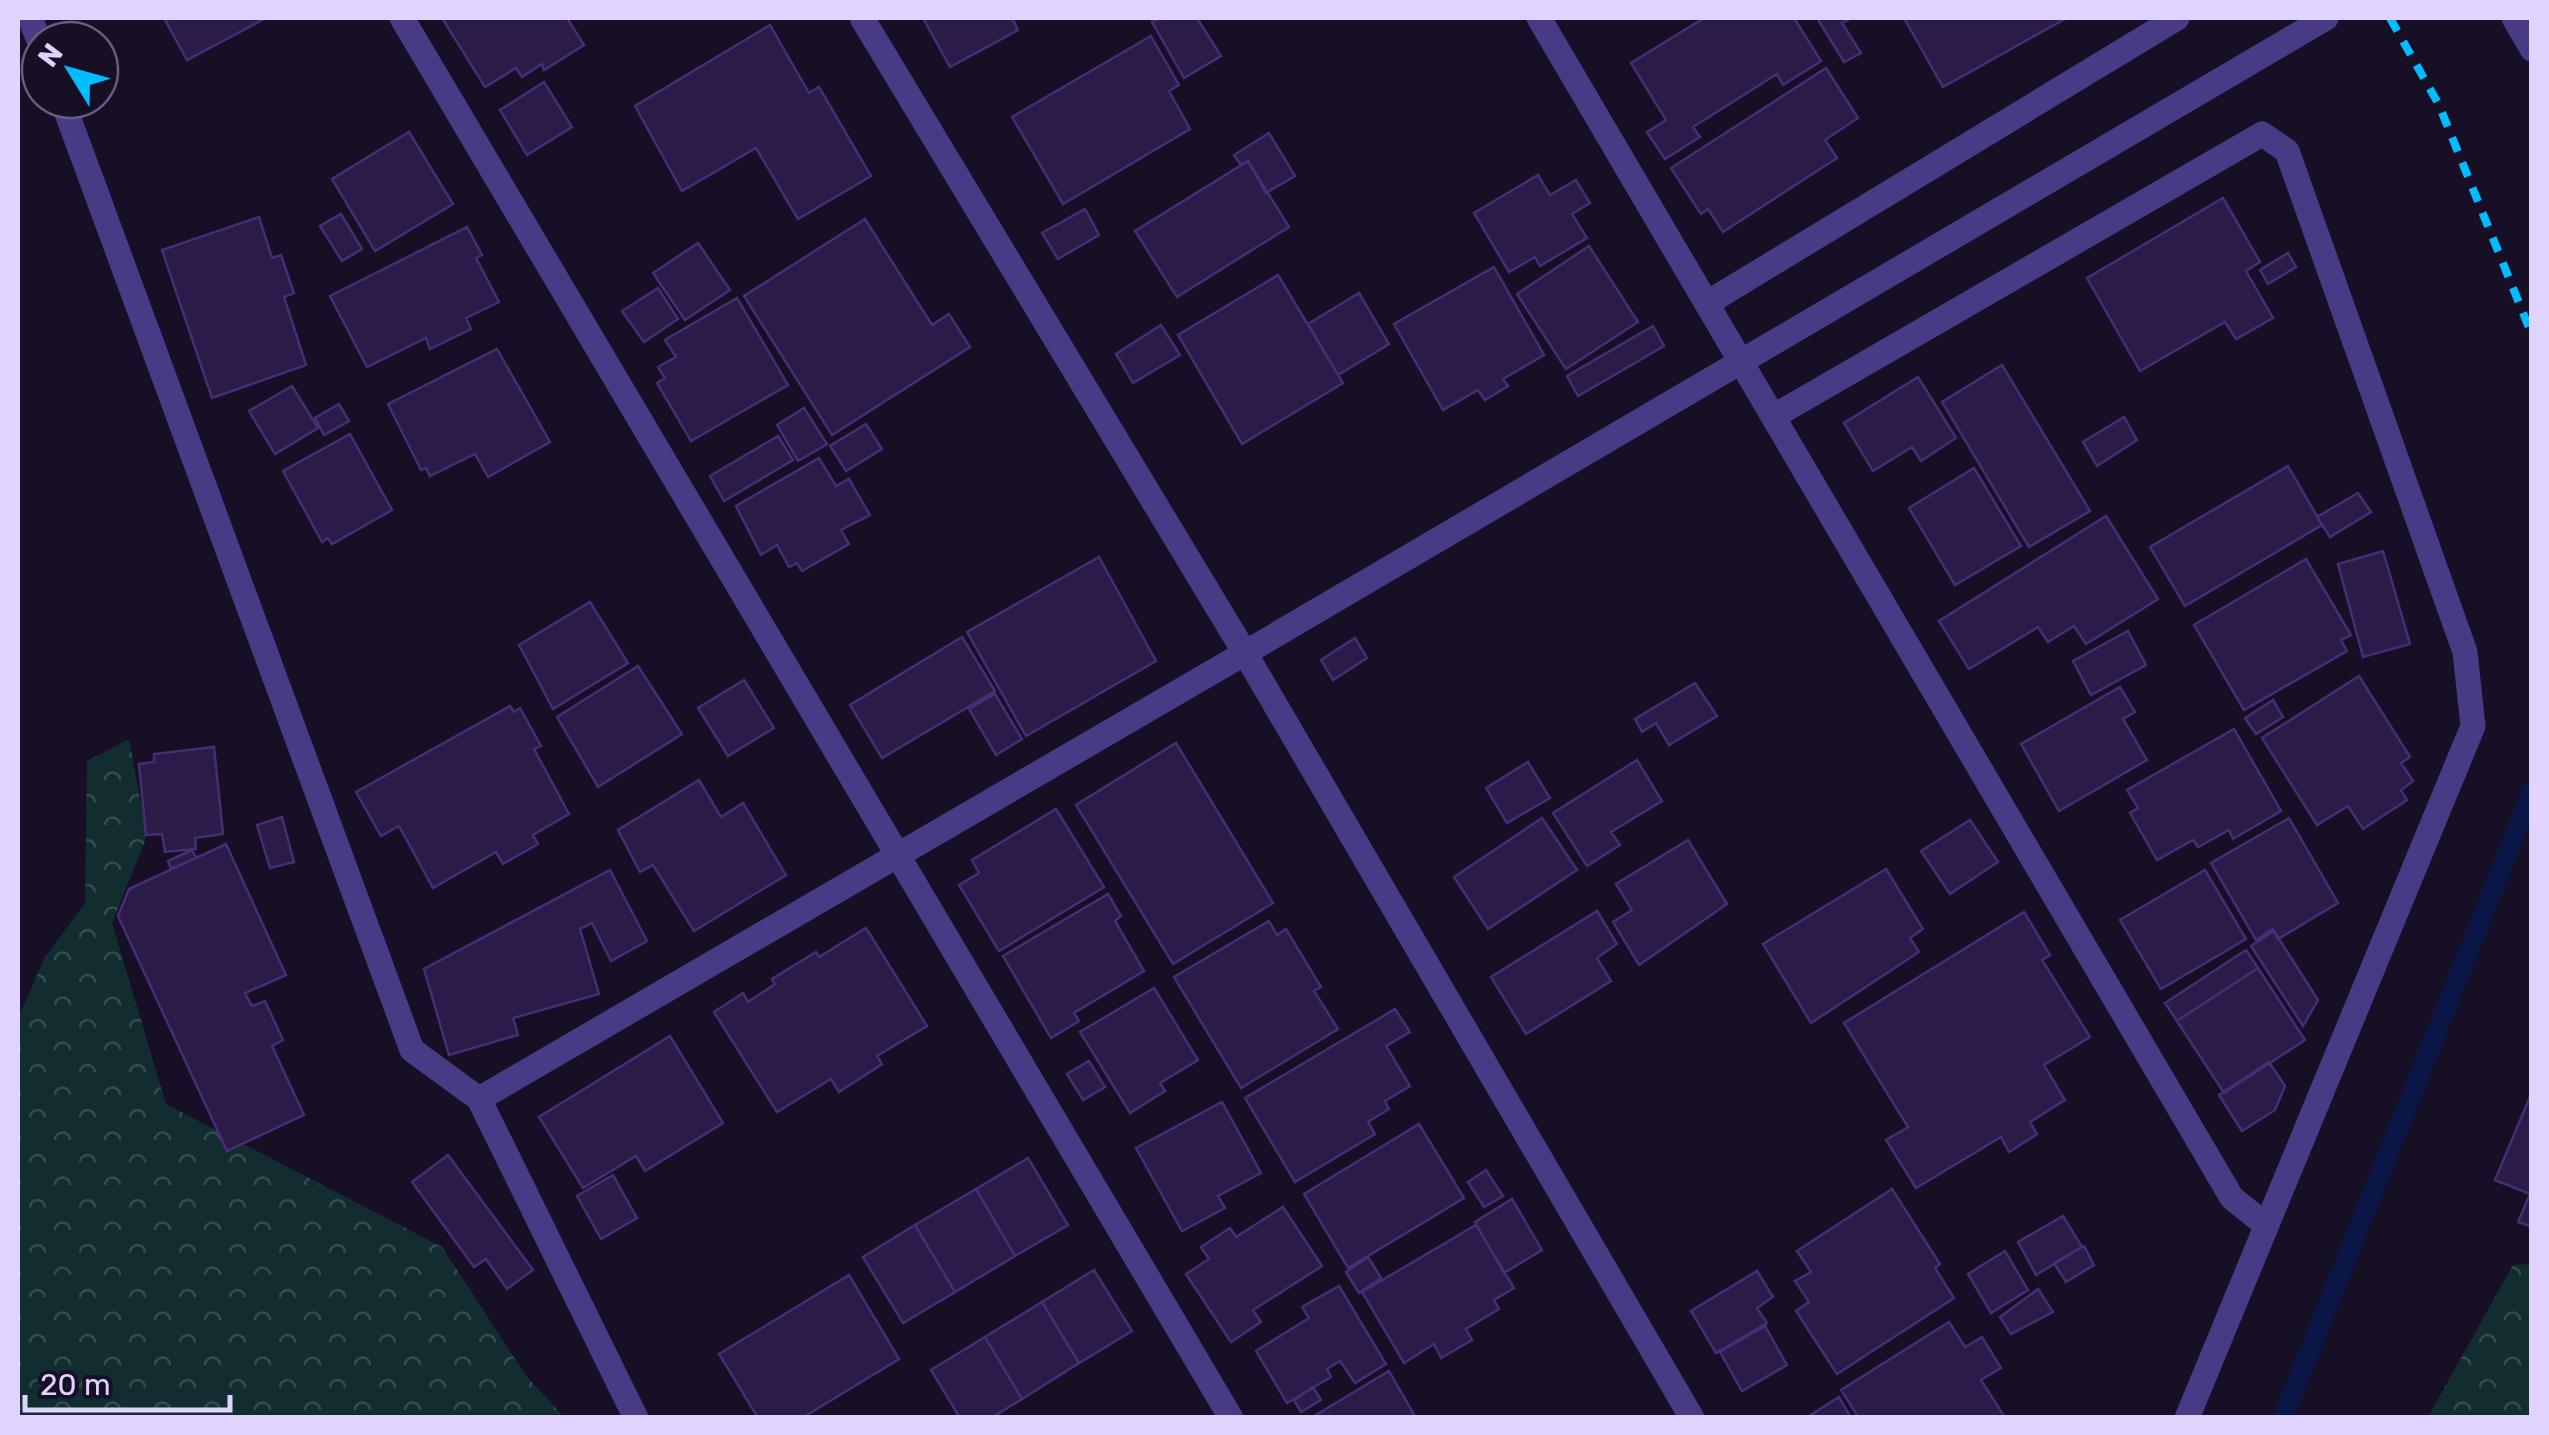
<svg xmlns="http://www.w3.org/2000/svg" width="2549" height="1435" viewBox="0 0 2549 1435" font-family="Rubik,sans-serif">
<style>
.forest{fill:url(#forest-crowns)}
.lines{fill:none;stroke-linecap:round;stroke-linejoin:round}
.stream{stroke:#0a1645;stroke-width:20}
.building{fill:#2b1b48;stroke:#462d74;stroke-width:2.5}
.minor{stroke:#493a86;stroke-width:25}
.tertiary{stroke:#493a86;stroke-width:25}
.rail{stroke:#00bdff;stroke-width:8;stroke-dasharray:15 12;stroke-linecap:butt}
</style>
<defs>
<pattern id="forest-crowns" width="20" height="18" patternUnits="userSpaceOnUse" patternTransform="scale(2.5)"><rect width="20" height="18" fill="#122d30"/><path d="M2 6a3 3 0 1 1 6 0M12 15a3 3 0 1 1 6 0" fill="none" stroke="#344b4f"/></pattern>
</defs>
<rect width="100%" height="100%" fill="#170f26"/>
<path class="forest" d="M129,739l18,97 -35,87 54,181 276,143 85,130 37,40 -546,1v-400l27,-61 40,-54 2,-142z
M2531,1264v153h-103l85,-152z"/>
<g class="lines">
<path class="stream" d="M2283,1418l249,-627"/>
</g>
<path class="building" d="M164,18h102l-79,42z
M442,18h125l17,27 -40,25 -2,-6 -20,13 -6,-9 -31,19z
M923,18h89l6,12 -68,37z
M1159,18h38l24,38 -37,22 -32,-56z
M1704,18h90l27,43 -38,24 -6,-11 -84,53 7,10 -35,22 -18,-27 19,-12 -35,-57z
M1817,18h35l-10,5 19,30 -17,9z
M1904,18h157l2,2 -120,67z
M770,25l39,68 10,-6 52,89 -73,43 -42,-71 -74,43 -47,-85z
M1151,36l28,49 -10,6 21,38 -127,75 -51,-87z
M1826,68l32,50 -33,22 12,18 -114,74 -15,-23 -7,5 -30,-46z
M544,82l28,45 -45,28 -27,-45z
M409,132l44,72 -78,47 -43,-72z
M1269,133l26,43 -29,17 -18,-32 -7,4 -7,-10z
M1248,161l41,66 -112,70 -42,-66z
M1538,175l12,20 26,-15 14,23 -18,11 15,24 -47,28 -5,-9 -26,15 -35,-59z
M2223,198l37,64 -14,9 27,47 -37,21 -11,-17 -85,49 -53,-93z
M1085,209l14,26 -41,24 -16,-26z
M341,214l21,35 -20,12 -22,-35z
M259,217l13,41 9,-3 13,38 -10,4 22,68 -94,33 -50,-148z
M865,219l67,106 17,-11 21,33 -138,88 -88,-139z
M467,227l15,28 -6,3 23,44 -33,16 5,11 -41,20 -4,-11 -59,29 -37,-71z
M698,243l32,47 -45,30 -32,-47z
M1589,246l49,76 -72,47 -49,-75z
M2288,253l8,14 -28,17 -8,-14z
M1494,267l50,88 -41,24 5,7 -23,14 -7,-10 -35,20 -49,-86z
M1278,275l65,108 -101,61 -64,-109z
M658,288l20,31 -34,23 -22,-31z
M1359,293l30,51 -51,31 -30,-51z
M737,298l51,87 -97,56 -34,-58 8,-5 -7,-11 18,-10 -11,-17z
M1161,325l19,30 -47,28 -17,-29z
M1653,326l11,20 -86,50 -11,-20z
M497,349l53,93 -62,35 -13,-23 -45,22 -4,-8 -5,2 -33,-66z
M2002,365l88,146 -61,36 -87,-145z
M1918,377l38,61 -35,23 -9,-14 -39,24 -29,-48z
M292,386l26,42 -43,26 -26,-43z
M339,404l10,17 -25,14 -9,-17z
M804,408l23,36 -29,17 -21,-36z
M2124,417l13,23 -40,26 -14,-24z
M866,424l16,25 -36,22 -16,-25z
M350,434l42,76 -60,34 -4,-6 -6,4 -39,-71z
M778,436l15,24 -69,41 -14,-25z
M819,458l17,28 13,-7 21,36 -29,15 8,14 -47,27 -5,-8 -8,4 -12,-22 -16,10 -25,-49z
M2288,466l34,59 -137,81 -35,-59z
M1974,468l47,78 -66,39 -46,-77z
M2358,493l13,19 -41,25 -13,-20z
M2106,516l52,83 -72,45 -12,-18 -26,16 -10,-15 -69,42 -30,-48z
M2383,551l27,93 -47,13 -25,-93z
M1099,557l57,104 -130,75 -59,-104z
M2306,559l45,76 -10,5 6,11 -103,59 -50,-85z
M590,602l38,61 -75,46 -34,-64z
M2128,631l18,34 -55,30 -18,-34z
M962,637l33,54 -113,67 -32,-53z
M1355,638l12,20 -34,22 -12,-20z
M638,666l44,68 -84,53 -41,-70z
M2359,676l51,81 -9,6 12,18 -12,9 6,10 -44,29 -15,-23 -31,19 -55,-87z
M744,680l30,48 -46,28 -30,-48z
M1695,683l22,33 -48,29 -13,-22 -14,9 -7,-13z
M2120,687l15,25 -12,7 24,41 -88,51 -38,-67z
M995,694l27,45 -26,16 -27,-46z
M2273,700l10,17 -27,17 -11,-16z
M510,706l4,6 6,-4 21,38 -7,3 35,65 -36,21 5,9 -35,20 -7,-12 -63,36 -34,-62 -18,10 -25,-44z
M2234,729l47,82 -48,28 -4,-9 -31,17 -5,-7 -36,20 -27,-47 8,-5 -11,-18z
M1176,743l97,160 -100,61 -97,-159z
M214,747l9,87 -28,4 1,11 -31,3 -3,-18 -16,1 -7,-71 15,-2v-8z
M1637,760l25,41 -51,31 9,13 -33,21 -34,-53z
M1528,762l22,36 -43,25 -21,-35z
M699,780l22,37 22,-14 43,72 -92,56 -41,-66 -13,7 -22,-42z
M1056,809l48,78 -105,64 -40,-66 20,-12 -7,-13z
M282,817l12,45 -24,6 -13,-43z
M1542,818l35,52 -89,59 -34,-52z
M2289,818l49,85 -60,36 -5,-10 -17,11 -45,-77z
M1970,820l28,42 -48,32 -29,-43z
M1688,840l39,64 -88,61 -26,-43 19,-12 -16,-26z
M226,844l60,131 -41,18 7,13 13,-5 18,39 -11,6 32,69 -77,36 -109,-235 11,-27z
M192,850l4,8 -25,11 -3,-8z
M1886,869l37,60 -13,9 9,14 -108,71 -48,-79z
M610,870l37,71 -36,20 -19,-38 -12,6 19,65 -86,24 5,17 -69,20 -25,-86z
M2205,870l41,69 -85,50 -41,-69z
M1108,894l13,22 -6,5 29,50 -70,42 5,8 -28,17 -48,-82z
M1597,911l20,33 -20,14 14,23 -85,53 -35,-57z
M2024,912l26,43 -8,5 48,77 -46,28 21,35 -35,22 7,12 -28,18 -8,-15 -85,51 -30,-48 22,-13 -64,-104z
M1269,921l8,14 9,-6 35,58 -7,4 24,38 -97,59 -67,-111z
M866,928l61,98 -50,30 5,8 -43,28 -8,-13 -54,33 -63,-100 29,-19 5,9 27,-18 -3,-5 44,-27 3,5z
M2274,931l44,69 -15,26 -52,-80z
M2246,950l12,18 -81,53 -12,-18z
M2258,968l47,72 -81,53 -47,-72z
M1154,988l44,72 -38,23 5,8 -35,22 -50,-81z
M1395,1009l15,23 -24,14 24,40 -25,15 4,8 -21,13 7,12 -80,48 -50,-84z
M670,1036l53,87 -78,48 -9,-15 -53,32 -44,-71z
M1089,1061l16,26 -22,13 -16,-26z
M2269,1062l16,24 -10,24 -33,21 -23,-36z
M2532,1092v135l-14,-5 12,-28 -35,-14z
M1222,1102l39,71 -43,23 7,12 -43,23 -46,-83z
M1419,1124l45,74 -116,70 -44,-74z
M448,1155l85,115 -26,19 -21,-30 -12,8 -62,-85z
M1028,1158l40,67 -53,31 -39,-67z
M1486,1170l17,26 -19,11 -16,-25z
M613,1175l24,43 -36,21 -24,-43z
M976,1189l39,67 -60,36 -40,-67z
M1892,1189l48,75 -5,4 19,30 -117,76 -41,-63 13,-9 -14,-21 16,-9 -14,-21z
M1512,1199l30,51 -38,23 -29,-51z
M1283,1207l39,59 -69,44 8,12 -30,20 -45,-68 23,-15 -8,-12 29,-19 6,9z
M2063,1216l19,31 -46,28 -18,-33z
M915,1225l40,67 -52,31 -40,-66z
M1476,1225l38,63 -20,12 5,9 -33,20 6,11 -31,18 -7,-14 -30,19 -42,-71z
M2084,1246l10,19 -28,17 -12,-19z
M2005,1251l23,39 -37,23 -23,-39z
M1368,1257l13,21 -22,15 -13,-21z
M1094,1270l38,61 -53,32 -37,-61z
M1757,1271l16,26 -16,11 10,15 -51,30 -25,-42z
M849,1275l50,84 -97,59h-44l-39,-64z
M1339,1286l47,78 -31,19 -15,-22 -13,8 4,8 -44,26 -31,-52 53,-33 -7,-11z
M2038,1289l15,23 -42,22 -11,-17z
M1042,1302l37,61 -57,36 -37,-62z
M1949,1322l16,25 17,-10 19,31 -20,12 23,36 -145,2 -18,-28z
M1765,1326l22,39 -45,26 -22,-39z
M985,1337l37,62 -31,19h-31l-29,-48z
M1389,1371l27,47h-105z
M1313,1387l8,13 -20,12 -7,-12z
M1839,1397l12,21h-45z"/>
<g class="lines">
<path class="minor" d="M30,18l10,25
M402,18l829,1400
M1539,18l693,1180 34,27
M2514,18l18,31
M62,100l350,950 67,49 157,319
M1709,302l468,-284
M1776,415l486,-281 25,17 178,501 8,74 -286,692
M479,1099l766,-446"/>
<path class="tertiary" d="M862,18l383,635 447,765
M1245,653l1081,-635"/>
<path class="rail" d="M2390,18l49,87 93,230"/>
</g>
<rect width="2549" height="1435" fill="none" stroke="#e0d4ff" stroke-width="40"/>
<g transform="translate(70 70) rotate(307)"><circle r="48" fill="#170f26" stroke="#675e7d" stroke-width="2.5"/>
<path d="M0-8L18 38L0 25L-18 38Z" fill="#00bdff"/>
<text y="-15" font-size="28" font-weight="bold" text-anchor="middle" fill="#e0d4ff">N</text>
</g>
<path d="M25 1395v15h205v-15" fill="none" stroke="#e0d4ff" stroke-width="5"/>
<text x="40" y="1395" font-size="30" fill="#e0d4ff" stroke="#170f26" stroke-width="8" paint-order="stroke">20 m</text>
</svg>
